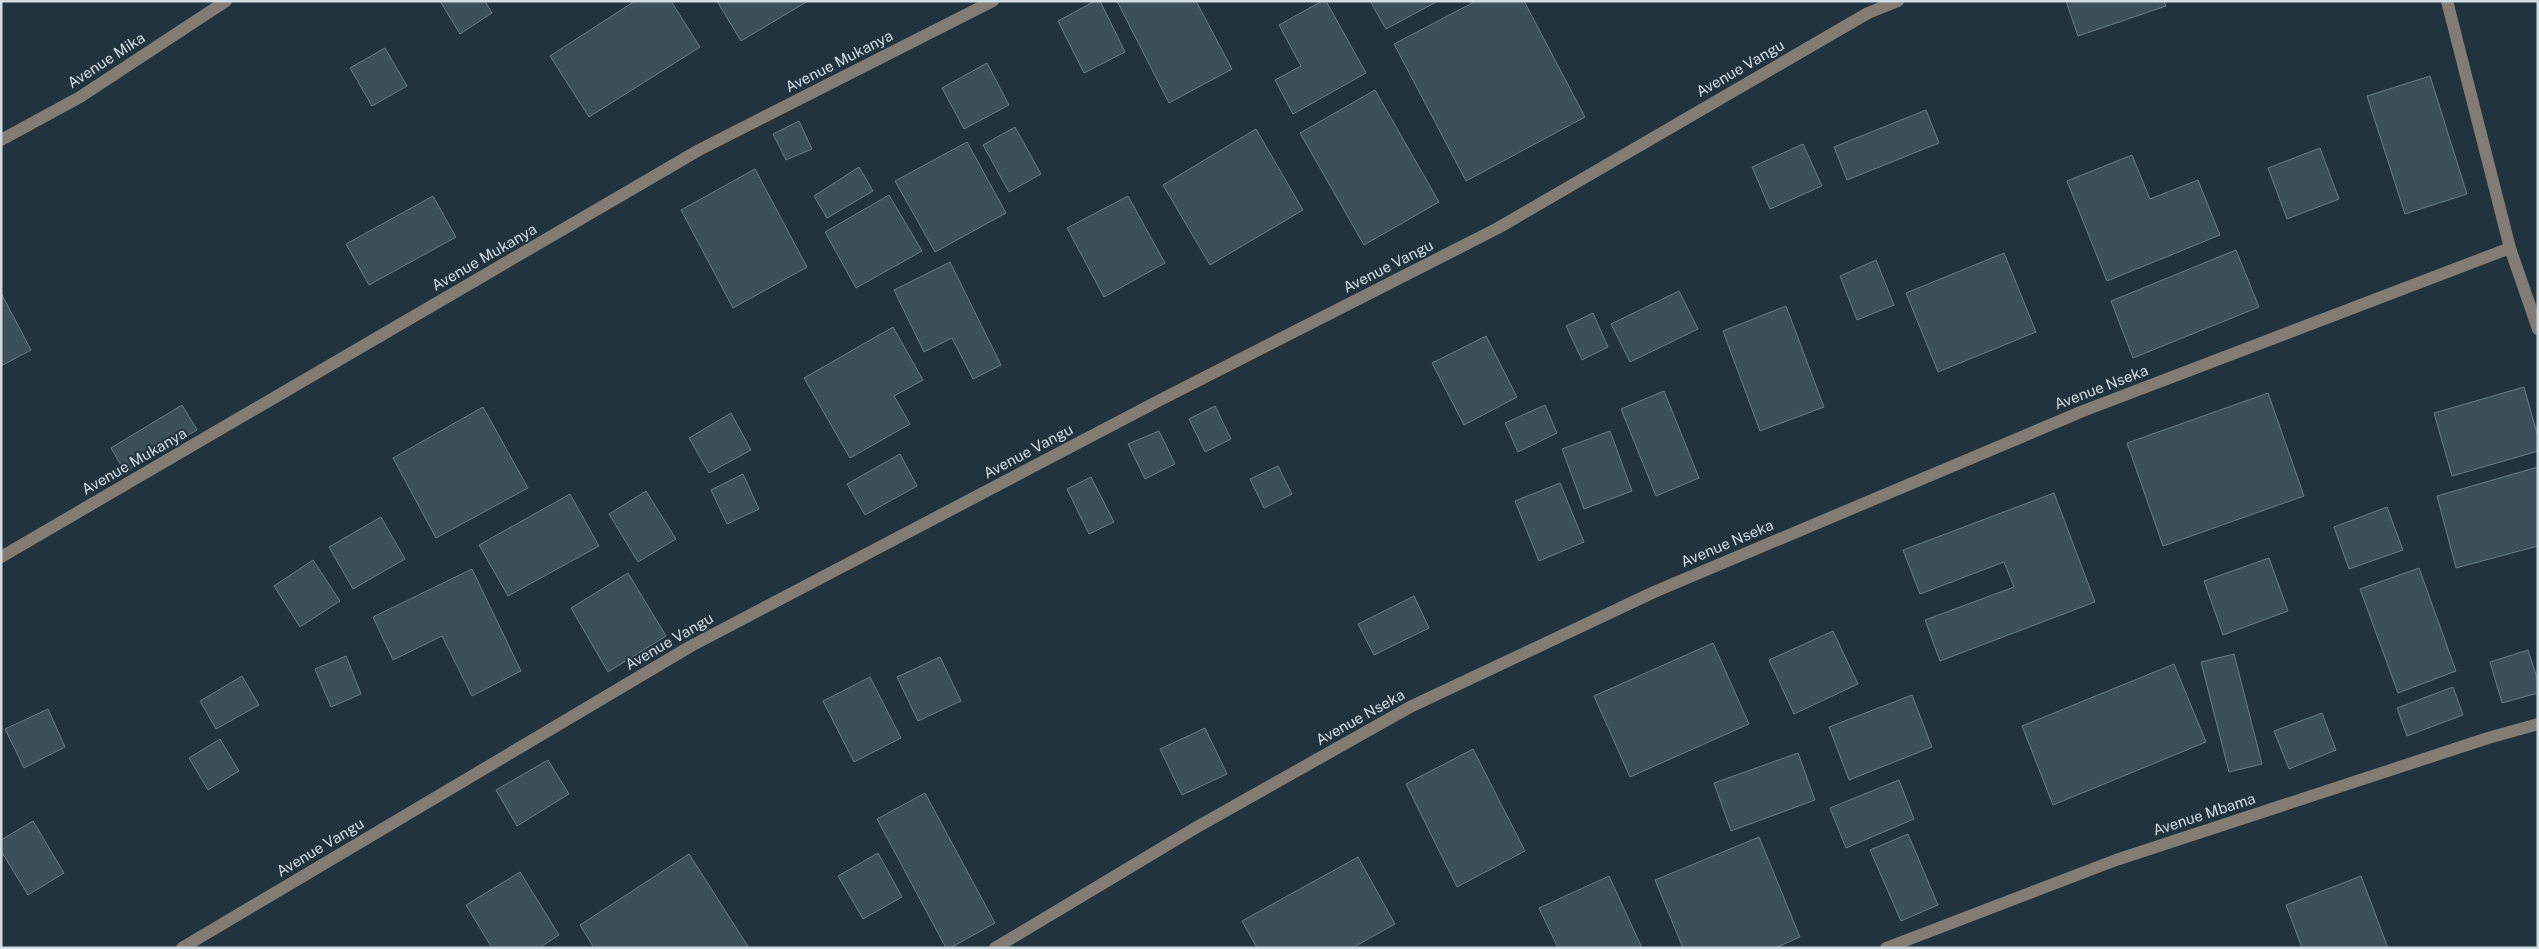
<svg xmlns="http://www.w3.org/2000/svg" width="2539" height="949" viewBox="0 0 2539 949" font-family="'Public Sans',sans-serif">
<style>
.building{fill:#3c505b;stroke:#687d89}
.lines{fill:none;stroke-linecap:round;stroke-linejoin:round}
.minor{stroke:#827c74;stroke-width:12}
.labels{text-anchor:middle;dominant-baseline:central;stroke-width:4;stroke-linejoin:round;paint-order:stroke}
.street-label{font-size:15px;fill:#d1dce3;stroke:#21333e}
</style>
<rect width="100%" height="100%" fill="#21333e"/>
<path class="building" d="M440,1h45l7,12 -32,21z
M635,1h36l29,46 -111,70 -39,-61z
M717,1h91l-67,40z
M1095,1h5l25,51 -41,21 -26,-52z
M1117,1h79l36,68 -63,34z
M1322,1h4l40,72 -73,41 -18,-34 26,-14 -22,-41z
M1370,1h68l-52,28z
M1476,1h48l61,116 -119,64 -72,-137z
M2066,1h98l2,5 -88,30z
M385,48l22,38 -35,20 -22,-38z
M987,63l22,42 -45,24 -22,-41z
M2430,76l37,118 -62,20 -38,-118z
M1375,90l64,112 -75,43 -64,-112z
M1926,110l13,33 -92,37 -13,-33z
M799,121l13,28 -26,11 -13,-26z
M1015,127l26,47 -32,18 -26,-47z
M1256,129l47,81 -93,55 -47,-80z
M967,142l39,71 -71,39 -40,-71z
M1803,144l19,42 -52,23 -18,-42z
M2320,148l19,51 -52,20 -19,-51z
M2132,155l18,44 48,-19 22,55 -113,46 -40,-100z
M859,167l14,24 -46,27 -13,-22z
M755,169l52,98 -74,41 -52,-98z
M889,195l33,56 -66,37 -31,-56z
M433,196l23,41 -87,48 -23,-41z
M1128,196l37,67 -61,34 -37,-69z
M2236,250l23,57 -126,51 -22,-57z
M2004,253l32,79 -98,40 -32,-79z
M1876,260l18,45 -37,15 -17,-44z
M950,262l51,103 -28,14 -21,-41 -28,14 -30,-62z
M1679,291l19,38 -68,33 -19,-38z
M1,293l30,57 -30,16z
M1786,306l38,101 -64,24 -37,-100z
M1593,313l15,34 -26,13 -16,-34z
M893,327l30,53 -29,16 16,28 -60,34 -46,-80z
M1486,336l31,61 -53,28 -32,-62z
M2524,387l14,50v14l-86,25 -18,-63z
M1664,391l35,87 -43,18 -35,-87z
M2268,393l36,103 -141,50 -36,-103z
M182,405l15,25 -72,42 -14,-24z
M1545,405l12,28 -39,19 -13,-29z
M1215,406l16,33 -26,13 -16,-33z
M483,407l45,81 -92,50 -43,-80z
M731,413l20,37 -42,23 -20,-35z
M1159,431l16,33 -30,15 -17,-35z
M1610,431l22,60 -48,18 -22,-60z
M900,454l17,32 -52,29 -18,-31z
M1278,466l14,28 -28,14 -14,-29z
M2538,467v79l-82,22 -19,-72z
M743,474l16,35 -32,15 -16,-34z
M1091,477l23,45 -25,12 -22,-45z
M1560,483l24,59 -45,19 -24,-60z
M646,491l30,48 -38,23 -29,-48z
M2054,493l41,109 -155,59 -15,-41 89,-33 -10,-25 -84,32 -17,-44z
M570,494l29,52 -91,50 -29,-51z
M2387,507l16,43 -54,19 -15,-42z
M381,517l24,42 -52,30 -24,-42z
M2269,558l19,53 -65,24 -19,-54z
M313,560l27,41 -40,26 -26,-41z
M2419,568l37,103 -58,22 -38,-104z
M472,569l49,102 -49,25 -30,-60 -49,24 -20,-43z
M628,573l38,63 -58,36 -37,-64z
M1414,596l15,32 -55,27 -16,-31z
M1833,631l25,53 -64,30 -25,-54z
M1713,643l36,81 -119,53 -36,-81z
M2528,650l10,31v12l-36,10 -12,-41z
M2234,654l28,110 -33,8 -28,-110z
M346,656l15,38 -30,13 -16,-38z
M940,657l21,44 -43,20 -21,-44z
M2174,664l32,78 -153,63 -31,-79z
M242,676l17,29 -43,24 -16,-28z
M870,677l31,61 -47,24 -31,-61z
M2453,687l10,28 -56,21 -10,-28z
M1912,695l20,52 -83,33 -20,-53z
M48,709l17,38 -41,21 -19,-39z
M2322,713l14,37 -47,19 -15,-38z
M1205,728l22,46 -45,21 -22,-46z
M220,739l19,32 -31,19 -19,-32z
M1473,749l52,102 -68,36 -51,-103z
M1798,753l17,47 -84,31 -17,-48z
M548,760l21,34 -52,32 -21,-36z
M1899,780l15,39 -68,29 -16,-40z
M925,793l70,130 -45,25h-4l-69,-129z
M33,821l31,52 -36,22 -27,-44v-11z
M1908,834l30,71 -37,16 -31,-71z
M1759,837l41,100 -25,11h-92l-28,-68z
M878,853l24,44 -39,22 -25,-43z
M689,854l60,94h-155l-14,-23z
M1358,857l37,67 -43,24h-95l-15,-27z
M520,872l39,63 -20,13h-47l-26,-43z
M1609,876l33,72h-84l-19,-40z
M2361,876l27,72h-86l-16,-43z"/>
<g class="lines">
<path class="minor" d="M2447,1l63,247 28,81
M1,140l79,-43 146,-96
M1,557l698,-407 294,-149
M182,948l509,-302 473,-248 334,-170 370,-215 30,-12
M995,948l202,-121 213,-120 244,-115 429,-181 427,-163
M1886,948l230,-88 372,-122 50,-14"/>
</g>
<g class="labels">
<g class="street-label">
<text transform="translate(106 60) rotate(-33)">Avenue Mika</text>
<text transform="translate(839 61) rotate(-27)">Avenue Mukanya</text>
<text transform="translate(1740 68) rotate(-30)">Avenue Vangu</text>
<text transform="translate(484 257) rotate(-30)">Avenue Mukanya</text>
<text transform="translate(1388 266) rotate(-27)">Avenue Vangu</text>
<text transform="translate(2101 387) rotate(-21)">Avenue Nseka</text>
<text transform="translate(1028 451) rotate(-28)">Avenue Vangu</text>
<text transform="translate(134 461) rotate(-30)">Avenue Mukanya</text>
<text transform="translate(1727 543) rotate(-23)">Avenue Nseka</text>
<text transform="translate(669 641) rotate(-30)">Avenue Vangu</text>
<text transform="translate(1360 717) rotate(-29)">Avenue Nseka</text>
<text transform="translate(2204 814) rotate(-18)">Avenue Mbama</text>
<text transform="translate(320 847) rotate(-31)">Avenue Vangu</text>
</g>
</g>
<rect width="2539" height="949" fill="none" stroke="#d1dce3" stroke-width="5"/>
</svg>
